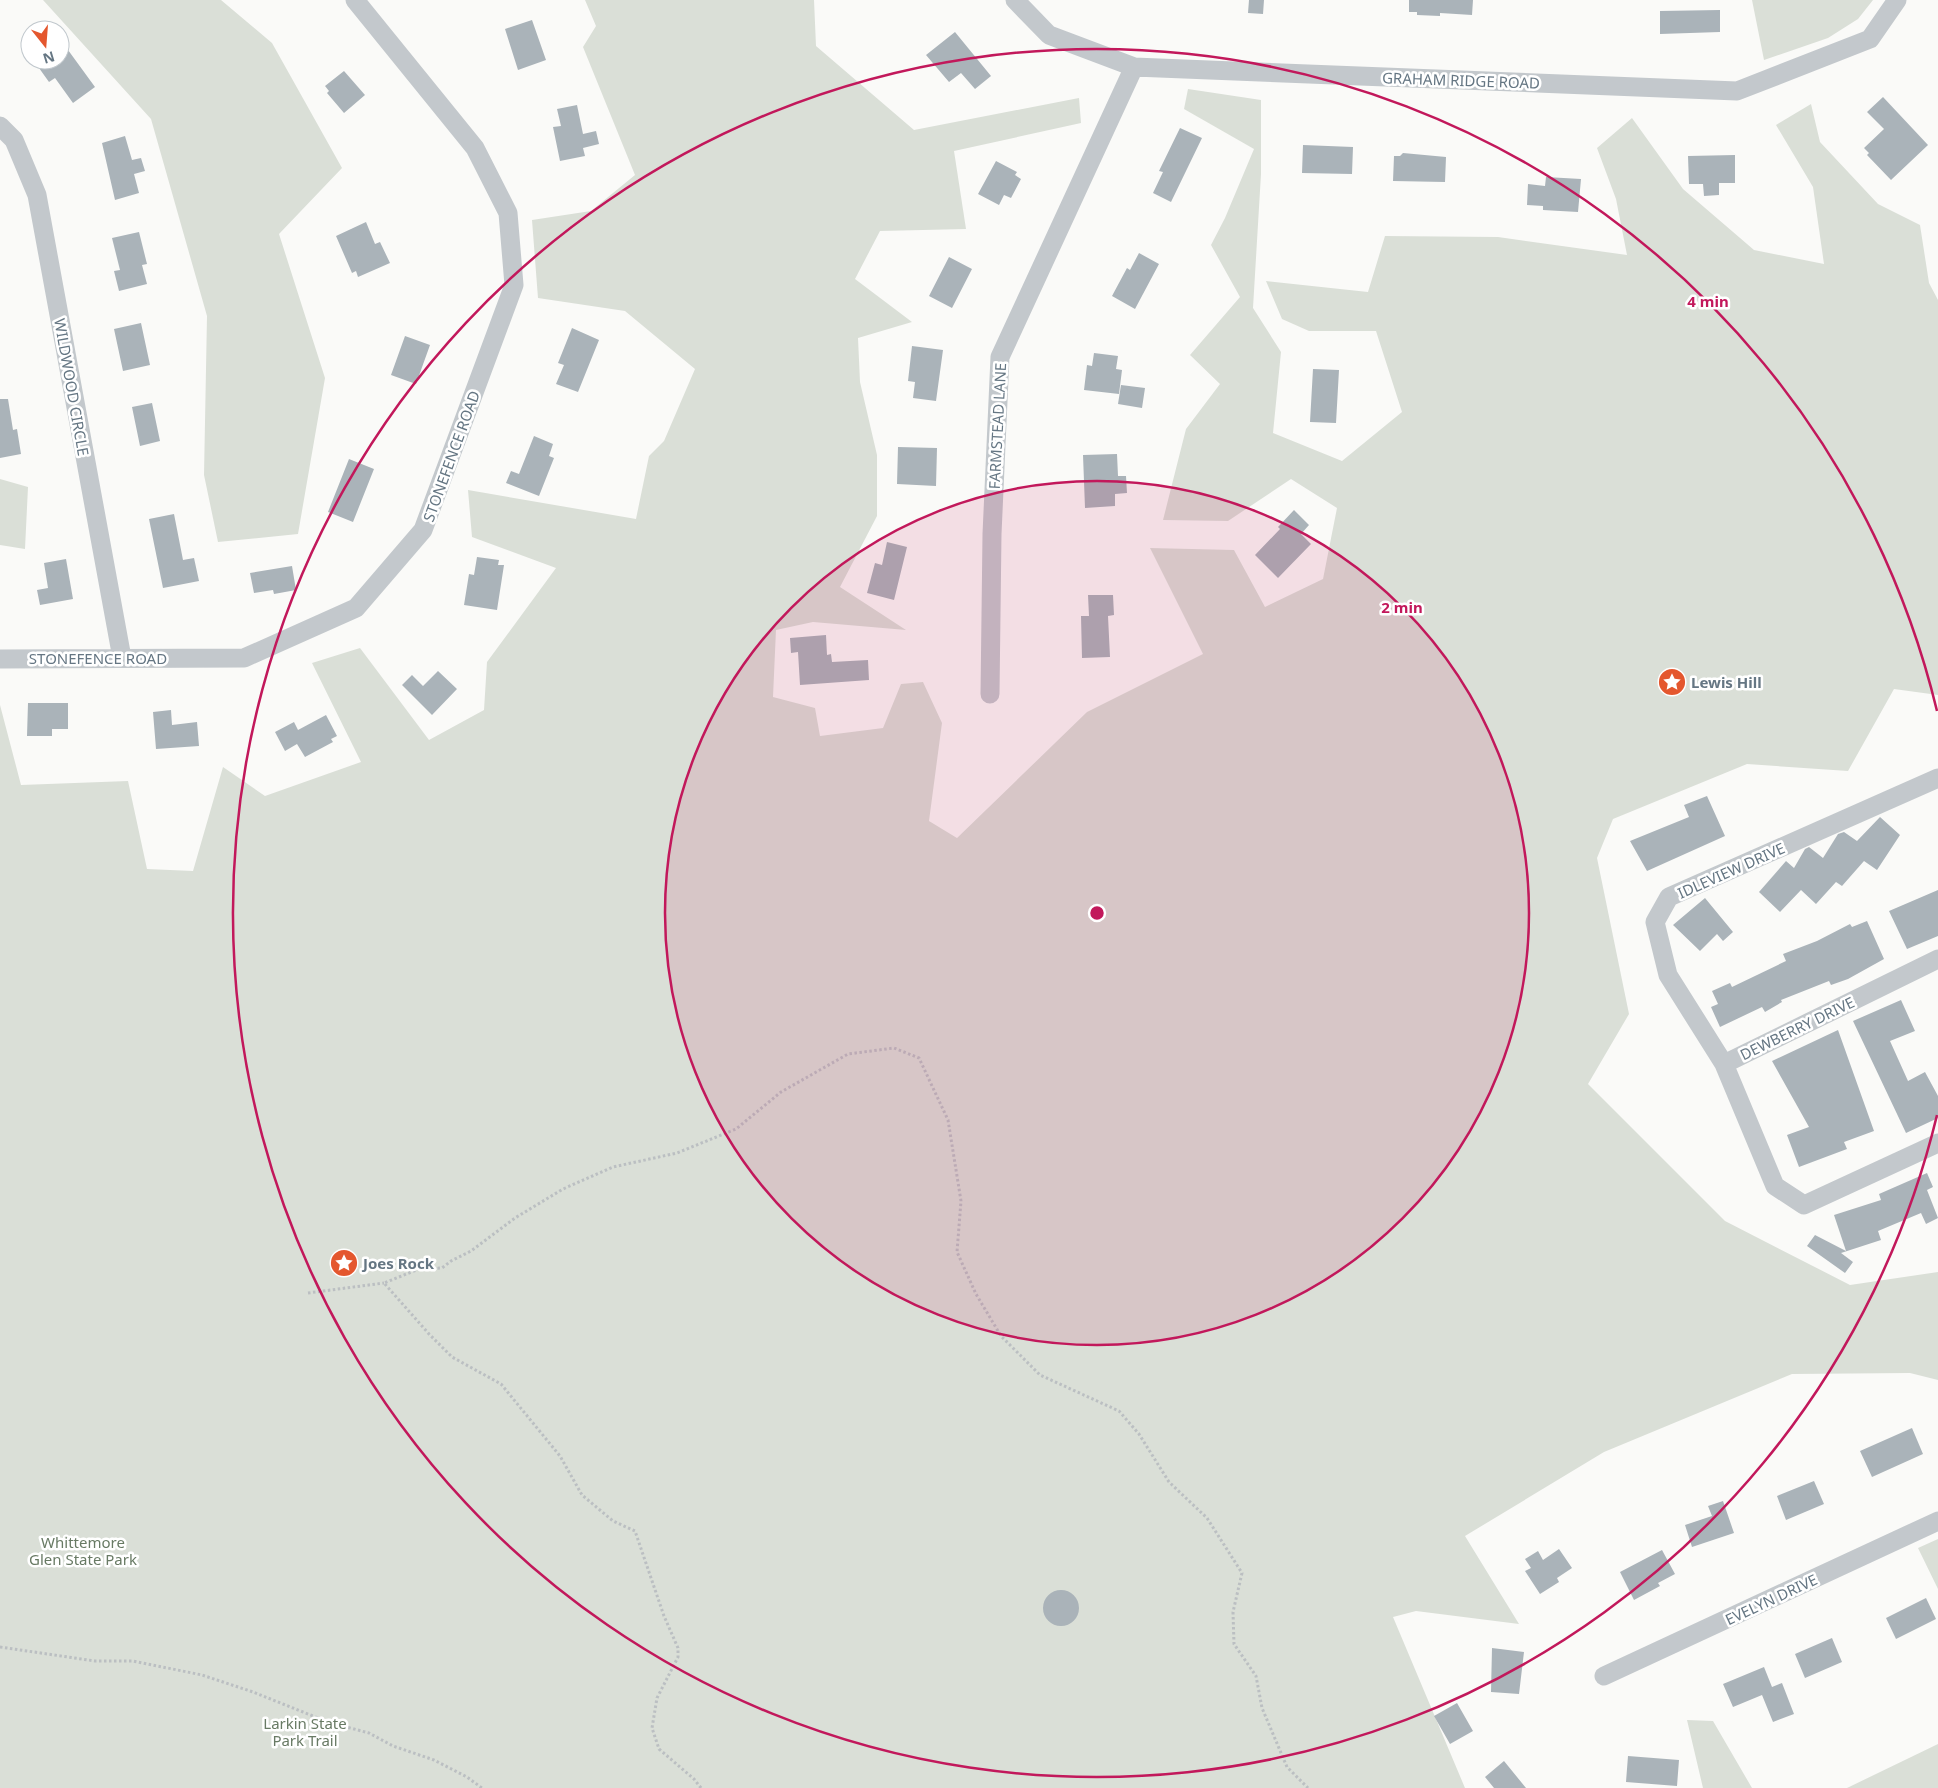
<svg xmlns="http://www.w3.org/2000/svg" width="1938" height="1788" viewBox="0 0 1938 1788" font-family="'Noto Sans',sans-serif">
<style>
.green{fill:#dadfd7}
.building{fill:#aab3b9}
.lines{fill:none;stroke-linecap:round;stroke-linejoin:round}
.path{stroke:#bbbfc2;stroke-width:3;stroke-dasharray:2.5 2.5;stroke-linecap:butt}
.street{stroke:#c3c8cc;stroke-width:19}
.ring{fill:none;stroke:#c2185b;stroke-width:2.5}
.labels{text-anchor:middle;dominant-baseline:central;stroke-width:5;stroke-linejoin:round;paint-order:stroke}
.street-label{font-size:15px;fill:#657683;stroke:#fff}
.poi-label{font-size:15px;font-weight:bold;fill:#657683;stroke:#fff;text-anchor:start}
.park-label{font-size:15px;fill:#687a64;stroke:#fff}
.centre{fill:#c2185b;stroke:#fff;stroke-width:2.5}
.ring-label{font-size:15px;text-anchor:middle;font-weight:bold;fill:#c2185b;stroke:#fff;stroke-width:5;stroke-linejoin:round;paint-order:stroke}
</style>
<rect width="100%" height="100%" fill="#fafaf8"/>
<path class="green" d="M43,0h178l51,43 70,125 -63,66 46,144 -27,156 -80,8 -14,-67 3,-159 -56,-197z
M585,0h229l2,46 98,84 165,-32 2,25 -127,28 12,78 -86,2 -25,48 57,43 -54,16 2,44 17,73v61l-37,71 66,43 -93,-8 -37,8 -3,67 42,11 5,28 63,-8 18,-44 22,-2 19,41 -13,98 28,17 130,-126 116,-58 -53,-106 84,2 31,57 58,-28 14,-71 -46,-29 -63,42 -65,-1 23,-91 34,-45 -30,-29 50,-58 -29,-52 14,-27 29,-69 -70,-40 4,-20 73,11v74l-8,134 28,44 -8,81 69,28 60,-49 -26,-81h-67l-27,-12 -16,-38 102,11 17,-56 113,1 129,18 -11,-56 -19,-51 35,-30 51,71 71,61 70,14 -11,-77 -37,-62 35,-21 9,38 58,62 42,21 9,58 9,17v395l-44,-6 -46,82 -101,-7 -134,55 -16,39 32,156 -41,70 137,137 125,64 88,-13v108l-28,-7 -118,1 -188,78 -139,84 54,88 -103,-13 -23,6 72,171h-1465v-1083l21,80 107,-4 19,88 46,2 30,-104 42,29 96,-34 -49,-99 48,-15 69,92 55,-30 3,-48 69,-94 -84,-31 -4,-47 168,29 13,-63 15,-15 31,-72 -70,-58 -87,-13 -6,-78 59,-9 44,-36 -52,-128 13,-21z
M1752,0h121l-15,19 -30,19 -64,22z
M0,479l28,8 -3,62 -25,-4z
M1938,1539v50l-20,-41z
M1687,1720l26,1 39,67h-49z
M1938,1744v44h-91z"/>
<path class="building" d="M1249,0h15l-1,14 -15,-1z
M1409,0h64l-1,15 -32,-2v3l-23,-1v-3h-8z
M1720,10v22l-60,2v-23z
M532,20l14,40 -28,10 -13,-41z
M955,32l36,44 -16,13 -14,-16 -12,9 -23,-27z
M60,39l35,48 -22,16 -18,-25 -6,4 -10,-14 11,-8h10z
M344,71l21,24 -21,18 -17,-20 2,-2 -4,-5z
M1883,97l45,48 -37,35 -24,-25 2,-2 -5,-5 20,-19 -17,-17z
M577,105l6,29 13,-3 3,13 -16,4 2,8 -25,5 -7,-34 8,-1 -4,-17z
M1180,128l22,10 -31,64 -18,-9 10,-21 -4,-1z
M125,136l7,24 9,-2 4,13 -11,3 5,19 -24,7 -13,-57z
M1303,145l50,2 -1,27 -50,-1z
M1403,153l43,4 -1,25 -52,-1 1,-25h6z
M1735,155v28h-16v12l-15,1 -1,-12h-14l-1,-28z
M996,161l21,11 -2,3 6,4 -10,19 -7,-3 -5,10 -21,-11z
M1546,177l35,2 -3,33 -35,-2v-4l-16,-1 1,-21 17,2z
M366,222l9,22 5,-2 10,21 -32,14 -2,-6 -4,2 -16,-37z
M139,232l8,32 -5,1 5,19 -28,7 -5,-20 6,-1 -8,-32z
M1139,253l20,11 -24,45 -23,-13 15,-28 3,2z
M949,257l23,12 -20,39 -23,-12z
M141,323l9,42 -27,6 -9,-42z
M572,328l27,12 -21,52 -22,-8 8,-19 -6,-2z
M405,336l25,9 -14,39 -25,-9z
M912,346l31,4 -7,51 -23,-3 2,-16 -7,-1z
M1094,353l24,3 -2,13 6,1 -3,24 -35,-4 3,-25 5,1z
M1313,369l26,1 -3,53 -26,-1z
M1121,385l24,3 -3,20 -24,-4z
M0,399h8l5,31 4,-1 4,25 -21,4z
M152,403l8,38 -20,5 -8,-39z
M534,436l19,8 -4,12 5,2 -15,38 -33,-13 5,-12 8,3z
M898,447l39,1 -1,38 -39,-2z
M1117,454l1,22h8l1,17 -12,1v12l-30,2 -2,-53z
M349,459l25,10 -21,53 -25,-10z
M1294,510l15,15 -8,9 10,10 -33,34 -23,-23 25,-26 -2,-2z
M174,514l9,46 11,-2 5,23 -36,7 -14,-69z
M887,542l20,5 -13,53 -27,-7 8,-30 7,2z
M477,557l22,3 -1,5h6l-7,45 -33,-5 5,-31 5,1z
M66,559l7,40 -33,6 -3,-15 11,-2 -4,-25z
M292,566l4,24 -22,4 -1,-4 -19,3 -4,-20z
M1088,595h25l1,20 -6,1 2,41 -28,1 -1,-42h8z
M826,635l1,20 4,-1 1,8 36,-2 1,20 -69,5 -2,-33 -7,1 -1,-15z
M438,671l19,18 -25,26 -30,-30 10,-10 11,11z
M28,703h40v26h-16v7h-25z
M171,710l1,15 25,-3 2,24 -43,3 -3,-37z
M326,715l11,21 -6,3 2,3 -28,15 -8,-13 -12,7 -10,-19 19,-10 4,8z
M1707,796l18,40 -78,35 -17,-30 59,-24 -5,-12z
M1880,817l20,18 -23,35 -13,-9 -22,25 -6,-4 -20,22 -15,-14 -21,22 -21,-20 27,-31 8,7 11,-19 4,-2 14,11 15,-24 6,-2 13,9z
M1938,890v46l-31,13 -18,-38z
M1705,898l28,34 -10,9 -6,-7 -17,17 -27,-26z
M1867,921l17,38 -36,20 -17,6 -2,-4 -48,19 1,2 -17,10 -3,-5 -42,20 -9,-20 7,-3 -6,-13 18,-8 2,4 54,-26 -3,-7 34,-13 33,-17 2,3z
M1901,1000l14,31 -25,10 18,40 17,-9 13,24v22l-32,15 -53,-112z
M1838,1030l36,101 -30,11 3,7 -48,18 -12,-32 22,-8 -37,-66z
M1927,1173l6,14 -6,3 11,28 -12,6 -5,-11 -43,18 3,9 -40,13 12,9 -8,11 -38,-27 8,-11 31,16 -12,-36 47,-15 -2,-6z
M1912,1428l11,26 -51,23 -12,-26z
M1814,1481l10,23 -38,16 -9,-24z
M1723,1501l11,32 -42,14 -7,-22 27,-9 -4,-10z
M1559,1549l13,19 -15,10 2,4 -19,12 -15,-23 6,-3 -6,-9 13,-8 5,9z
M1662,1550l13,24 -17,9 2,3 -26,14 -14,-28z
M1043 1608a18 18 0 1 1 36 0a18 18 0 1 1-36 0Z
M1926,1598l10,21 -40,20 -10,-21z
M1832,1638l10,24 -37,16 -10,-24z
M1492,1648l32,4 -5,42 -28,-2z
M1764,1667l8,20 10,-4 12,31 -21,8 -11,-27 -29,12 -10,-23z
M1457,1703l16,28 -23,13 -16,-28z
M1628,1756l51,4 -2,26 -51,-4z
M1504,1761l22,27h-32l-9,-11z"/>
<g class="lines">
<path class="path" d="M308,1293l76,-10
M0,1647l95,14h38l69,14 51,17 75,30 41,11 24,13 41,14 33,17 15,11
M701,1788l-7,-9 -35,-30 -7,-21 5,-30 21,-41v-9l-14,-32 -29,-85 -22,-10 -31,-26 -22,-39 -59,-72 -49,-27 -23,-23 -45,-51 35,-14 23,-1 9,-7 20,-10 44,-33 48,-29 50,-22 64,-14 59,-24 45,-37 67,-38 46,-6 25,10 29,62 13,81 -4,51 19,42 25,42 39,39 79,36 20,23 30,48 38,36 35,55 -9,39 1,32 22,32 6,32 25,59 21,21"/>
<path class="street" d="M1015,0l34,35 85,32 603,24 133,-52 27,-39
M0,126l14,14 23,55 85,463
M0,659l244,-1 112,-50 67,-78 91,-245 -6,-72 -33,-65 -120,-148
M990,694l2,-160 8,-177 134,-290
M1938,959l-214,105 51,122 29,19 134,-62
M1724,1064l-56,-89 -13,-53 14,-25 269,-119
M1604,1676l334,-155"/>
</g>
<circle cx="1097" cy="913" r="432" fill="#c2185b" fill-opacity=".12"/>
<g class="ring">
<circle cx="1097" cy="913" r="432"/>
<path d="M1937 1115A864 864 0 1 1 1937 711"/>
</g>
<defs>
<symbol id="sight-disc" viewBox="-11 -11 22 22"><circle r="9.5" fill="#e4572e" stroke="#fff"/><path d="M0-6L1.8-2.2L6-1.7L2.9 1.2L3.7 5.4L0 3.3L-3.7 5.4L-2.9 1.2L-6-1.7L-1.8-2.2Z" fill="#fff"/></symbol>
</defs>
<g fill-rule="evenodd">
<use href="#sight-disc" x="1656" y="666" width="32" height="32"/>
<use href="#sight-disc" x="328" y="1247" width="32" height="32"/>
</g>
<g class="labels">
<g class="street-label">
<text transform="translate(1461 80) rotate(2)">GRAHAM RIDGE ROAD</text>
<text transform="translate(72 387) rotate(80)">WILDWOOD CIRCLE</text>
<text transform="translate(997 426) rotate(-87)">FARMSTEAD LANE</text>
<text transform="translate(451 456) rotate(-70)">STONEFENCE ROAD</text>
<text x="98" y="658">STONEFENCE ROAD</text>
<text transform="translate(1731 870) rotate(-24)">IDLEVIEW DRIVE</text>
<text transform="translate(1797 1028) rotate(-26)">DEWBERRY DRIVE</text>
<text transform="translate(1771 1599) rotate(-25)">EVELYN DRIVE</text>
</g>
<g class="poi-label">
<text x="1691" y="682">Lewis Hill</text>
<text x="363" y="1263">Joes Rock</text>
</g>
<g class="park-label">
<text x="83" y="1542">Whittemore<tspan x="83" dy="17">Glen State Park</tspan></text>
<text x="305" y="1723">Larkin State<tspan x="305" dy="17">Park Trail</tspan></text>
</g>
</g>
<circle cx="1097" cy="913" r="8" class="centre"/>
<g class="ring-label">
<text x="1708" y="307">4 min</text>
<text x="1402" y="613">2 min</text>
</g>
<g transform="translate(45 45) rotate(163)"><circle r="24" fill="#ffffff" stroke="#c1c8cd"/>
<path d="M0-4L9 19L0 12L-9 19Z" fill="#e4572e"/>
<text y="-8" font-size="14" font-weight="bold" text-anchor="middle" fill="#657683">N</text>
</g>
</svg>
